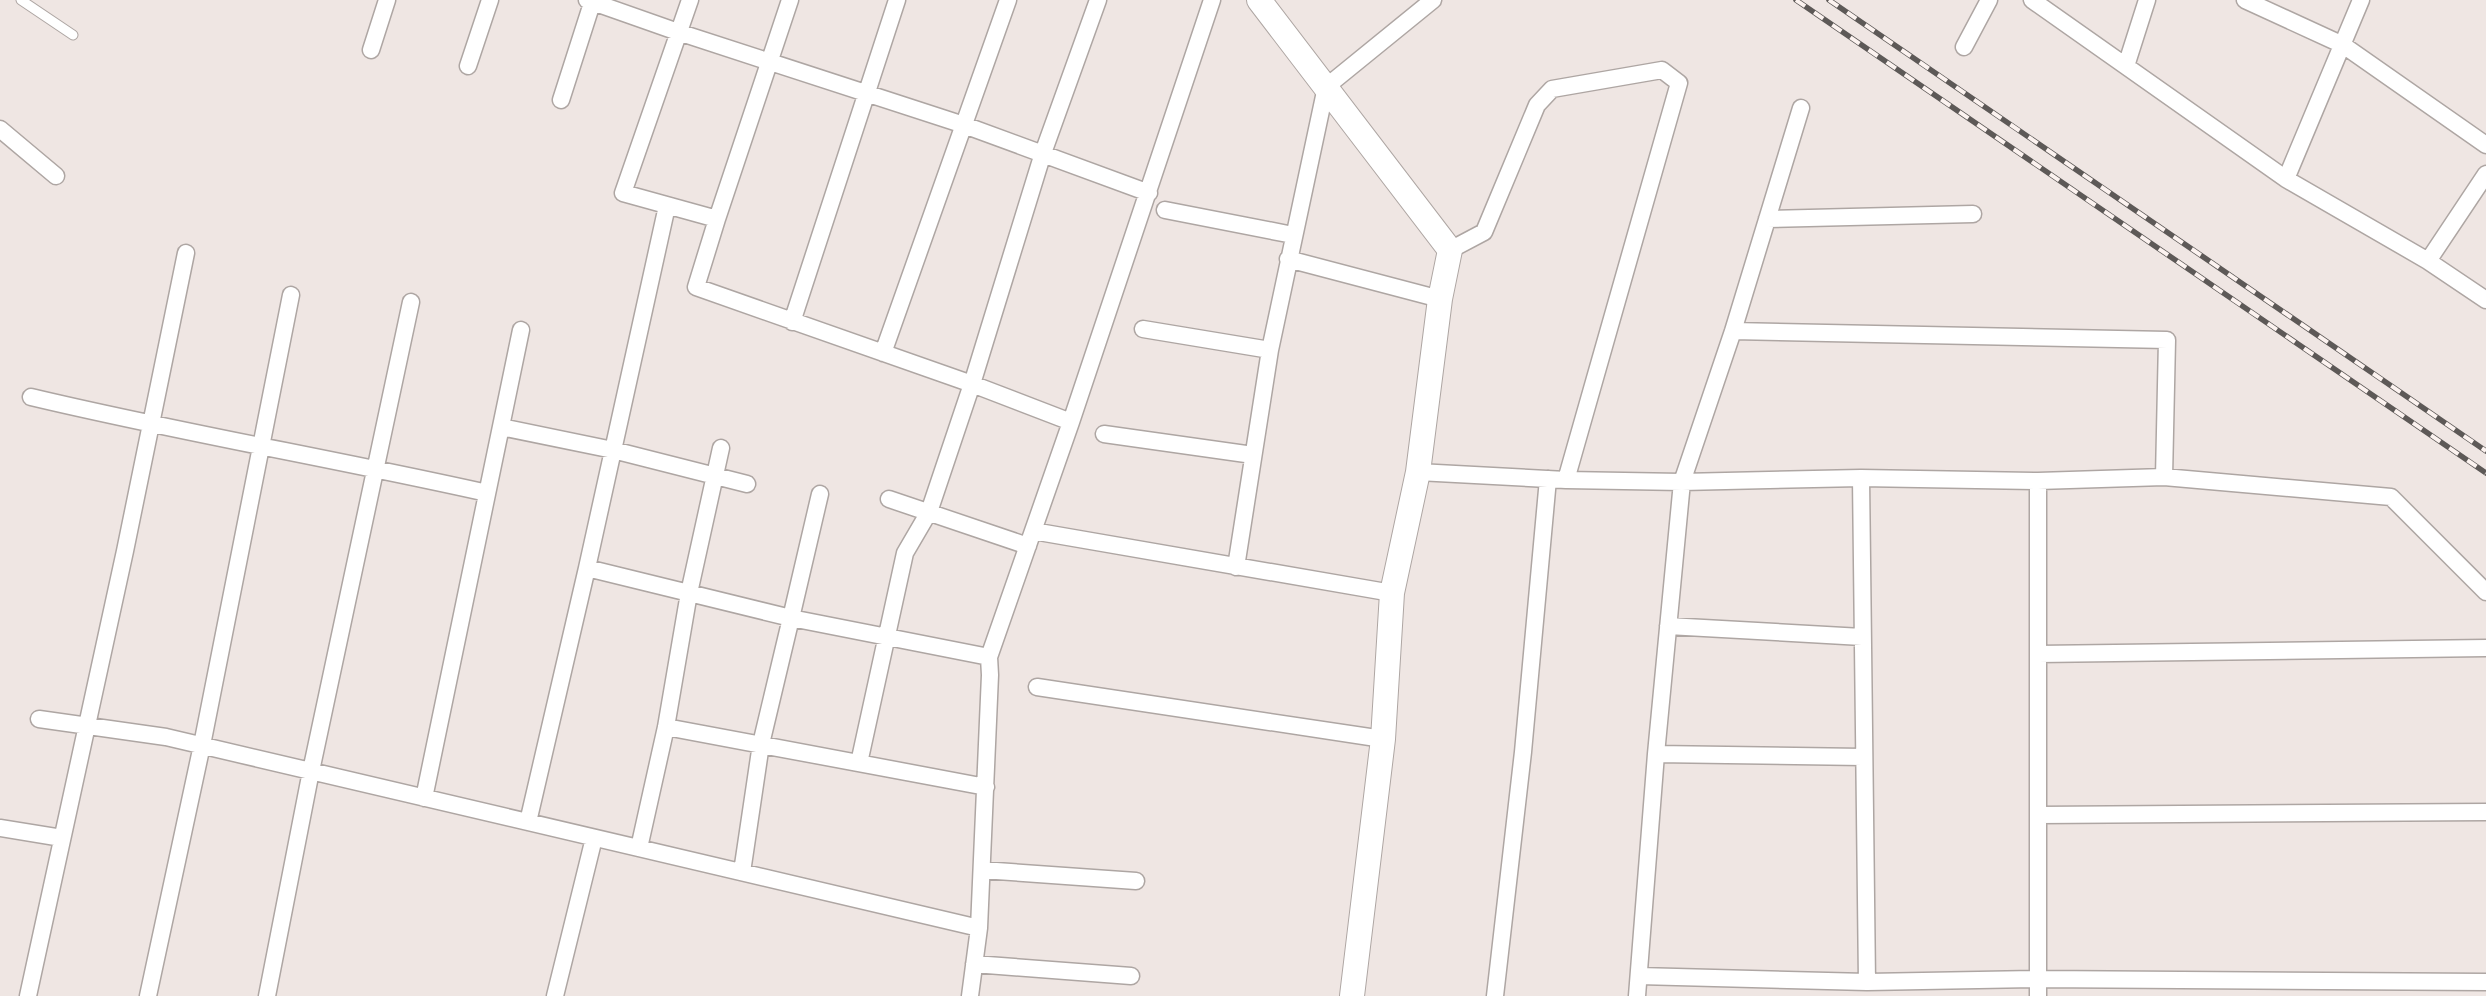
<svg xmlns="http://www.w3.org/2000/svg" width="2486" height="996" viewBox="0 0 2486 996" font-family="Lora,serif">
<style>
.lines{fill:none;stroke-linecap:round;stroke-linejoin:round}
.lane-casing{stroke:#aea6a3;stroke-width:11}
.street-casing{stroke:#aea6a3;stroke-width:19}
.secondary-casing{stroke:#aea6a3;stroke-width:26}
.lane{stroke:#fff;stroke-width:9}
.street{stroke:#fff;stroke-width:16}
.secondary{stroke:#fff;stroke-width:24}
.rail-casing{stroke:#5d5957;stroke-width:5.5}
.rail{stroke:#fcf3f0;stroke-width:4;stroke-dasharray:11;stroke-linecap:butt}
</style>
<rect width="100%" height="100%" fill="#efe6e3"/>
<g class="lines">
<defs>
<path id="lane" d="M21,0l52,35"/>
<path id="street" d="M587,0l91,32 286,93 185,68
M690,0l-67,193 94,26 -21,68 276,97 -43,128 -24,41 -46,210
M2032,0l254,179 142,82 58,39
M2245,0l98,45 143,100
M1964,47l25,-47
M371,50l16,-50
M468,66l22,-66
M2126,66l21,-66
M561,100l32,-100
M0,129l56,47
M2286,179l75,-179
M667,206l-80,362 204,50 29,-124
M1165,210l128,25
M717,219l73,-219
M1767,219l206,-5
M1450,250l34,-18 53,-127 15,-16 110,-19 17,13 -113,397
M1288,259l152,40
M2428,261l58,-87
M792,322l105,-322
M1143,329l127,21
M1733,331l434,9 -3,137
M883,353l125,-353
M31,397c151,36 304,62 456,96
M1071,422l-99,-38 71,-231 55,-153
M501,427l112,23 134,34
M1104,434l149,21
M1418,472l148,8 116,2 179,-4 177,3 126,-4 227,20 95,95
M1861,478l6,504
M889,499l139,47
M1033,531l359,62
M1236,567l34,-217 56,-263 107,-87
M1668,626l194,11
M2038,654l448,-6
M1037,687l346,52
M39,719l127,18 813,191
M666,727l320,60
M1656,754l207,3
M424,798l97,-468
M2039,815l447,-3
M528,822l59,-254
M0,828l62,10
M639,848l27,-121 23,-134 32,-145
M982,870l154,11
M742,872l19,-128 30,-126 198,39
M974,964l157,12
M1639,976l228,6 171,-3 448,3
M28,996l97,-445 61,-298
M148,996l54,-251 89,-450
M267,996l44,-225 100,-469
M555,996l39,-158
M970,996l9,-68 11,-253 -1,-18 82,-235 141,-422
M1495,996l28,-244 25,-273
M1637,996l19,-242 26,-272 51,-151 68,-223
M2038,996v-515"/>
<path id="secondary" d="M1259,0l191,250 -10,49 -22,173 -26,121 -9,146 -31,257"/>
</defs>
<use href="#lane" class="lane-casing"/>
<use href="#street" class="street-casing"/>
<use href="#secondary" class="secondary-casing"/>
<use href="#lane" class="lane"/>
<use href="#street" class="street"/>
<use href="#secondary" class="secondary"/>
<defs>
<path id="rail" d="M1796,0l690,473
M1829,0l657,451"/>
</defs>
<use href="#rail" class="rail-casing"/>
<use href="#rail" class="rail"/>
</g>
</svg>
